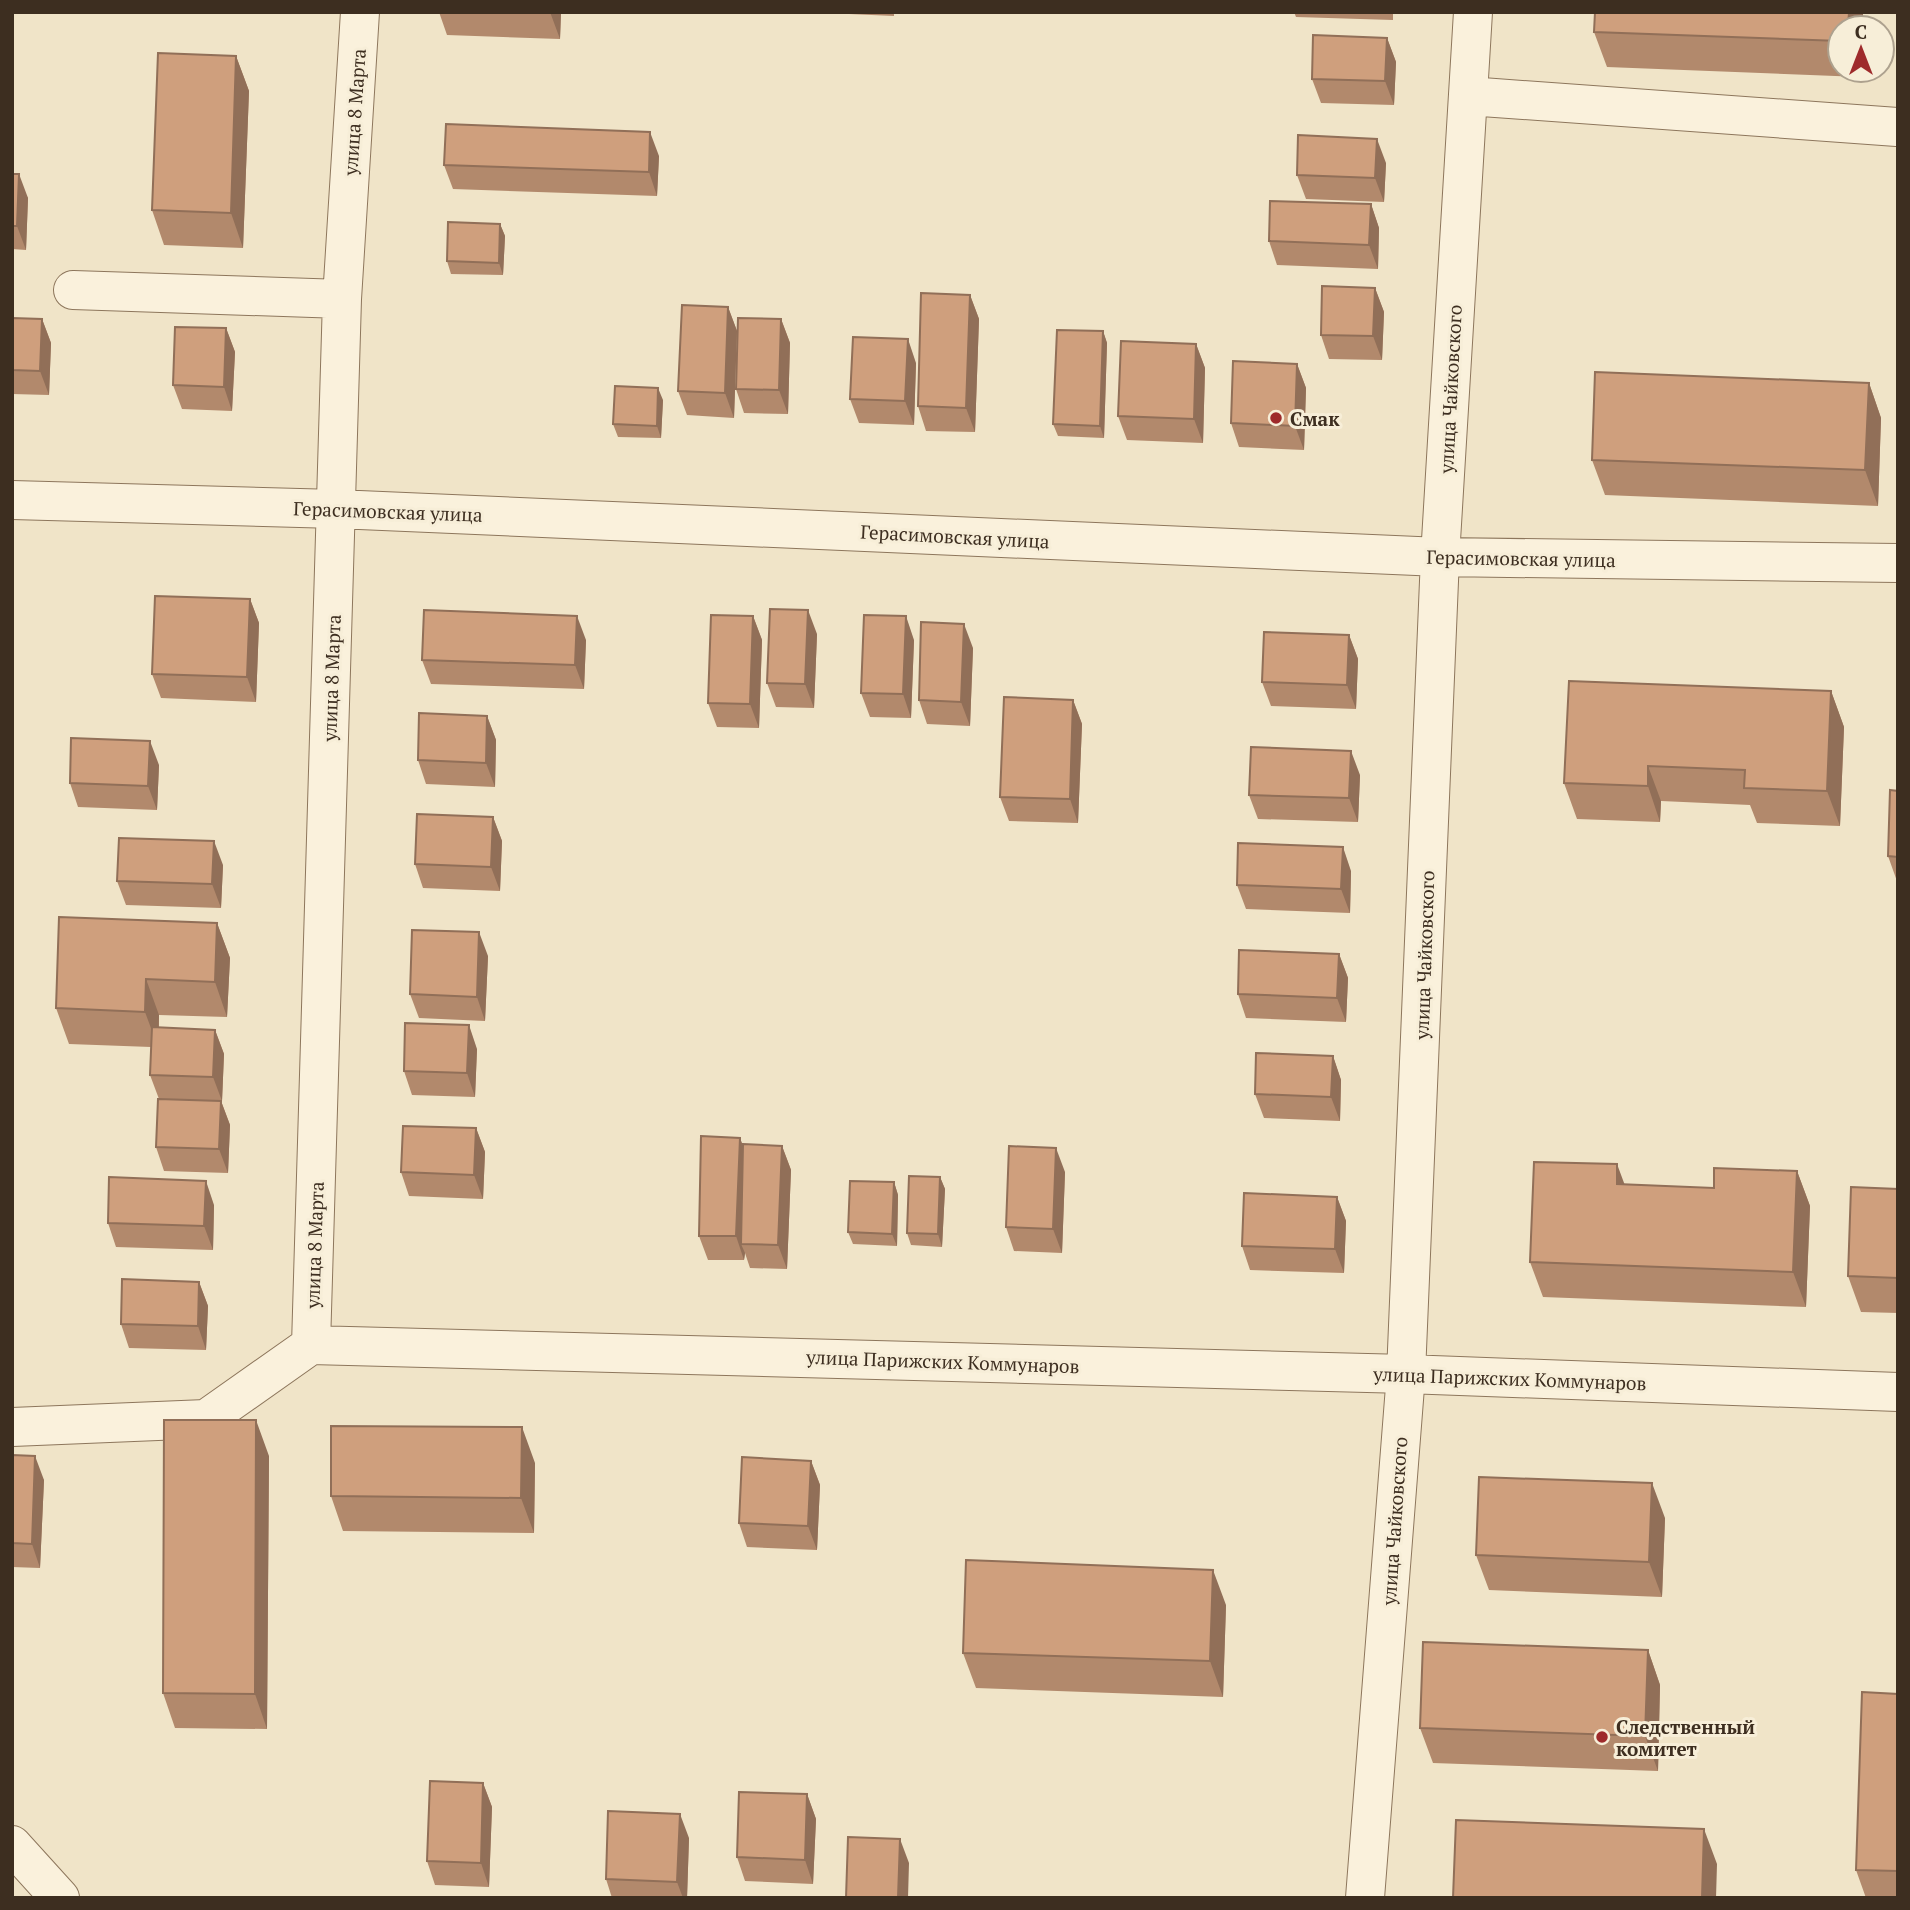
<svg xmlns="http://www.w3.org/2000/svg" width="1910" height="1910" viewBox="0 0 1910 1910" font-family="'PT Serif',serif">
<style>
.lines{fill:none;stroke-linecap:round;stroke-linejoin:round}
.minor-casing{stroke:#8d765c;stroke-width:40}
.minor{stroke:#faf1dc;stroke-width:38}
.wall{fill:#b2896c}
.shaded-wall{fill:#916f58}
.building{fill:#cf9f7d;stroke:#916f58;stroke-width:2}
.poi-dot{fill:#9e2a2b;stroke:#f7eed8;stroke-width:2.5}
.labels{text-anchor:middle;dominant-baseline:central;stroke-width:6;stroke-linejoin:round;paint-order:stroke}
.street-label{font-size:19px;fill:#3d2e20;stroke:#f7eed8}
.poi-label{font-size:19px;font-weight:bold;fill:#3d2e20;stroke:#f7eed8;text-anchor:start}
</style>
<rect width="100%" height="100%" fill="#f0e4c8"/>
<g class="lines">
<defs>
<path id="minor" d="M1468,96l429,31
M73,290l269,9
M12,500l324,9 1104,48 458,6
M311,1345l31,-1046 18,-287
M12,1427l194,-8 105,-74 1095,29 492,18
M12,1845l48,53
M1365,1898l41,-524 34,-817 33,-545"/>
</defs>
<use href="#minor" class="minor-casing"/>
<use href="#minor" class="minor"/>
</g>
<path class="wall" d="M439,12h122l-1,27 -113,-4z
M849,12h45v4l-45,-2z
M1294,12h99v8l-97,-3z
M1595,12h268v16h-23v42h21v7l-254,-10 -13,-35z
M1387,38l9,24 -2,43 -73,-2 -9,-24z
M236,56l13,35 -6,157 -79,-3 -12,-35z
M659,156l-2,40 -204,-7 -9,-24z
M1386,163l-2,39 -78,-3 -9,-24z
M12,174l16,24 -2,52 -14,-1z
M1371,204l8,24 -1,41 -101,-4 -8,-24z
M500,224l5,12 -2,39 -52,-1 -4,-13z
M1375,288l9,24 -2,48 -53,-1 -8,-24z
M970,295l9,24 -4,113 -49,-1 -8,-25z
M728,307l9,24 -3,87 -47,-3 -9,-24z
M12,318l30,1 9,24 -2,52 -37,-1z
M781,319l9,24 -2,71 -44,-1 -8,-24z
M226,328l9,24 -3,59 -50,-2 -9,-24z
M1103,331l4,12 -3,95 -46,-2 -5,-12z
M1196,344l9,24 -2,75 -76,-3 -9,-24z
M916,363l-2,62 -55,-2 -9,-24z
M1297,364l9,24 -2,62 -65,-3 -8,-24z
M1869,383l12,35 -3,88 -273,-11 -13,-35z
M663,400l-2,38 -43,-1 -5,-13z
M250,599l9,24 -3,79 -95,-4 -9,-24z
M753,616l9,24 -3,88 -42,-1 -9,-24z
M817,634l-3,74 -38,-1 -9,-24z
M1349,635l9,24 -2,50 -85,-3 -9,-24z
M586,640l-2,49 -153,-5 -9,-24z
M914,640l-3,78 -41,-1 -9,-24z
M973,648l-3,78 -43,-2 -8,-24z
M1831,691l13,36 -4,99 -83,-3 -7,-18 -89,-4 -1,21 -83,-3 -13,-36z
M1073,700l9,24 -4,99 -69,-2 -9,-24z
M487,716l9,24 -1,47 -69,-3 -8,-24z
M159,765l-2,45 -79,-3 -8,-24z
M1360,775l-2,47 -100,-3 -9,-24z
M1898,791v93l-10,-28z
M493,817l9,24 -2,50 -77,-3 -8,-24z
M223,865l-2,43 -95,-3 -9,-24z
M1351,871l-1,42 -104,-4 -9,-24z
M217,923l13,35 -3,59 -68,-2v13l56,2 9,24 -2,47h-1l9,24 -2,48 -64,-2 -8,-24 3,-48 -9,-24 1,-28 -82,-3 -13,-36z
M1339,954l9,24 -2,44 -100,-4 -8,-24z
M488,956l-3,65 -66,-3 -9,-24z
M477,1049l-2,48 -63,-2 -8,-24z
M1333,1056l8,24 -1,41 -76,-3 -9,-24z
M476,1128l9,24 -2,47 -74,-3 -8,-24z
M740,1138l3,9 39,-1 9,24 -4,99 -37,-1 -5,-15 -1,7h-36l-9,-24z
M1797,1171l13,35 -4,101 -263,-10 -13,-35 184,-74z
M1065,1172l-3,81 -48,-2 -8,-24z
M940,1177l5,12 -3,58 -31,-2 -4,-12z
M894,1182l4,13 -1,51 -44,-2 -5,-12z
M1898,1189v124l-37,-1 -13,-36z
M1337,1197l9,24 -2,52 -94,-3 -8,-24z
M214,1205l-1,45 -97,-3 -8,-24z
M199,1282l9,24 -2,44 -77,-2 -8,-24z
M12,1455l32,25 -4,88 -28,-1z
M269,1456l-2,273 -92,-1 -12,-35z
M811,1461l9,24 -3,65 -70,-3 -8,-24z
M535,1463l-1,70 -191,-2 -12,-35z
M1665,1518l-3,79 -173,-7 -13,-35z
M1226,1605l-3,92 -247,-9 -13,-35z
M1648,1650l12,35 -2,86 -225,-8 -13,-35z
M1898,1694v204h-32l-10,-28z
M483,1783l9,24 -3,80 -54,-2 -8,-24z
M807,1794l9,25 -3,65 -68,-3 -8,-24z
M689,1838l-2,60h-75l-6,-19z"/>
<path class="shaded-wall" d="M550,12h11l-1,27z
M1849,12h14v16h-15z
M1387,38l9,24 -2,43 -9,-24z
M236,56l13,35 -6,157 -12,-35z
M650,132l9,24 -2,40 -8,-24z
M1377,139l9,24 -2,39 -9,-24z
M19,174l9,24 -2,52 -9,-24z
M1371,204l8,24 -1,41 -9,-24z
M500,224l5,12 -2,39 -4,-12z
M1375,288l9,24 -2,48 -9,-24z
M970,295l9,24 -4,113 -9,-24z
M728,307l9,24 -3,87 -9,-25z
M42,319l9,24 -2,52 -9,-24z
M781,319l9,24 -2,71 -9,-24z
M226,328l9,24 -3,59 -8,-24z
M1103,331l4,12 -3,95 -4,-12z
M908,339l8,24 -2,62 -9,-24z
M1196,344l9,24 -2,75 -9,-24z
M1297,364l9,24 -2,62 -9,-24z
M1869,383l12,35 -3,88 -13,-36z
M658,388l5,12 -2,38 -4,-12z
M250,599l9,24 -3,79 -9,-25z
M808,610l9,24 -3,74 -9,-24z
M577,616l9,24 -2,49 -9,-24z
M753,616l9,24 -3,88 -9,-24z
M906,616l8,24 -3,78 -8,-24z
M964,624l9,24 -3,78 -9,-24z
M1349,635l9,24 -2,50 -9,-24z
M1831,691l13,36 -4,99 -13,-35z
M1073,700l9,24 -4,99 -8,-24z
M487,716l9,24 -1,47 -9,-24z
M150,741l9,24 -2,45 -9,-24z
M1351,751l9,24 -2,47 -9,-24z
M1648,766l13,35 -1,21 -12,-36z
M493,817l9,24 -2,50 -9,-24z
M214,841l9,24 -2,43 -9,-24z
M1343,847l8,24 -1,42 -9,-24z
M217,923l13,35 -3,59 -12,-35z
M479,932l9,24 -3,65 -8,-24z
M1339,954l9,24 -2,44 -9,-24z
M146,979l13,36 -1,32 -13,-35z
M469,1025l8,24 -2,48 -8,-24z
M215,1030l9,24 -2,47 -9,-24z
M1333,1056l8,24 -1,41 -9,-24z
M221,1101l9,24 -2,48 -9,-24z
M476,1128l9,24 -2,47 -9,-24z
M740,1138l9,24 -8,82 4,9 -1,7 -8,-24z
M782,1146l9,24 -4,99 -9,-24z
M1056,1148l9,24 -3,81 -9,-24z
M1617,1164l13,35 -13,-15z
M1797,1171l13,35 -4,101 -13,-35z
M940,1177l5,12 -3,58 -4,-13z
M206,1181l8,24 -1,45 -9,-24z
M894,1182l4,13 -1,51 -5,-12z
M1337,1197l9,24 -2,52 -9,-24z
M199,1282l9,24 -2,44 -8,-24z
M256,1420l13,36 -2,273 -12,-35z
M522,1427l13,36 -1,70 -13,-35z
M35,1456l9,24 -4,88 -8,-24z
M811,1461l9,24 -3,65 -9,-24z
M1652,1483l13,35 -3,79 -13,-35z
M1213,1570l13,35 -3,92 -13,-36z
M1648,1650l12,35 -2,86 -13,-35z
M483,1783l9,24 -3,80 -8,-24z
M807,1794l9,25 -3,65 -8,-24z
M680,1814l9,24 -2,60h-4l-6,-16z
M1704,1829l13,35 -1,34h-14z
M900,1839l9,24 -1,35h-10z"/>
<path class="building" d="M1595,12h254l-1,16h-8v13l-246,-9z
M1313,35l74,3 -2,43 -73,-2z
M158,53l78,3 -5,157 -79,-3z
M446,124l204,8 -1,40 -205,-7z
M1298,135l79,4 -2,39 -78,-3z
M12,174h7l-2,52h-5z
M1270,201l101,3 -2,41 -100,-4z
M448,222l52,2 -1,39 -52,-2z
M1322,286l53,2 -2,48 -52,-1z
M921,293l49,2 -4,113 -48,-2z
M682,305l46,2 -3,86 -47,-2z
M12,318l30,1 -2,52 -28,-1z
M738,318l43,1 -2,71 -43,-1z
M175,327l51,1 -2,59 -51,-2z
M1057,330l46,1 -3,95 -47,-2z
M853,337l55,2 -3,62 -55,-2z
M1121,341l75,3 -2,75 -76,-3z
M1233,361l64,3 -2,62 -64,-3z
M1595,372l274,11 -4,87 -273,-10z
M615,386l43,2 -1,38 -44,-2z
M155,596l95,3 -3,78 -95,-3z
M770,609l38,1 -3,74 -38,-1z
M424,610l153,6 -2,49 -153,-5z
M711,615l42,1 -3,88 -42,-1z
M864,615l42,1 -3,78 -42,-1z
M921,622l43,2 -3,78 -42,-2z
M1264,632l85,3 -2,50 -85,-3z
M1569,681l262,10 -4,100 -83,-3 1,-18 -97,-4v20l-84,-3z
M1004,697l69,3 -3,99 -70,-2z
M419,713l68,3 -1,47 -68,-3z
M71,738l79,3 -2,45 -78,-3z
M1251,747l100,4 -2,47 -100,-3z
M1890,790l8,1v66l-10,-1z
M417,814l76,3 -2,50 -76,-3z
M119,838l95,3 -2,43 -95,-3z
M1238,843l105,4 -2,42 -104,-4z
M59,917l158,6 -2,59 -69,-3 -1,33 -89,-4z
M412,930l67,2 -2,65 -67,-3z
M1239,950l100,4 -2,44 -99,-4z
M405,1023l64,2 -2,48 -63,-2z
M152,1027l63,3 -2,47 -63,-2z
M1256,1053l77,3 -2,41 -76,-3z
M158,1099l63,2 -2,48 -63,-2z
M403,1126l73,2 -2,47 -73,-3z
M701,1136l39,2 -4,98h-37z
M743,1144l39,2 -4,99 -37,-1z
M1009,1146l47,2 -3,81 -47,-2z
M1534,1162l83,2v20l97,4v-20l83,3 -4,101 -263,-10z
M909,1176l31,1 -2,57 -31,-1z
M109,1177l97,4 -2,45 -96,-3z
M850,1181l44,1 -2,52 -44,-2z
M1851,1187l47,2v89l-50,-2z
M1244,1193l93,4 -2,52 -93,-3z
M122,1279l77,3 -1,44 -77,-2z
M164,1420h92l-1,274 -92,-1z
M331,1426l191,1 -1,71 -190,-2z
M12,1455l23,1 -3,88 -20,-1z
M742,1457l69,4 -3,65 -69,-3z
M1479,1477l173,6 -3,79 -173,-7z
M966,1560l247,10 -3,91 -247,-8z
M1423,1642l225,8 -3,86 -225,-8z
M1862,1692l36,2v177l-42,-1z
M430,1781l53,2 -2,80 -54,-2z
M739,1792l68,2 -2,66 -68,-3z
M608,1811l72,3 -3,68 -71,-3z
M1456,1820l248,9 -2,69h-249z
M848,1837l52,2 -2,59h-52z"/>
<g class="poi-dot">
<circle cx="1276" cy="418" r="7"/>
<circle cx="1602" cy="1737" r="7"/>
</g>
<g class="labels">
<g class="street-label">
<text transform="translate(354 112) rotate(-86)">улица 8 Марта</text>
<text transform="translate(1450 389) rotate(-87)">улица Чайковского</text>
<text transform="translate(388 511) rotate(2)">Герасимовская улица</text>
<text transform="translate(955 536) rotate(3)">Герасимовская улица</text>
<text transform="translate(1521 558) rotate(1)">Герасимовская улица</text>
<text transform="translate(331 678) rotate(-88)">улица 8 Марта</text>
<text transform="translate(1424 955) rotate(-88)">улица Чайковского</text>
<text transform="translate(314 1245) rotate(-88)">улица 8 Марта</text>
<text transform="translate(943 1361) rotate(2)">улица Парижских Коммунаров</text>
<text transform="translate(1510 1378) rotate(2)">улица Парижских Коммунаров</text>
<text transform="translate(1394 1521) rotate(-86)">улица Чайковского</text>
</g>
<g class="poi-label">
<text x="1290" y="418">Смак</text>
<text x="1616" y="1726">Следственный<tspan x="1616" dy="22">комитет</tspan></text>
</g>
</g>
<rect width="1910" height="1910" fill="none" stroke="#3d2e20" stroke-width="28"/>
<g transform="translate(1861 49)"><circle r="33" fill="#f7eed8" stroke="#ada18e" stroke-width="2"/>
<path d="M0-5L12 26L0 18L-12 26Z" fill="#9e2a2b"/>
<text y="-10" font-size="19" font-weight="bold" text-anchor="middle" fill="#3d2e20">С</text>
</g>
</svg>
